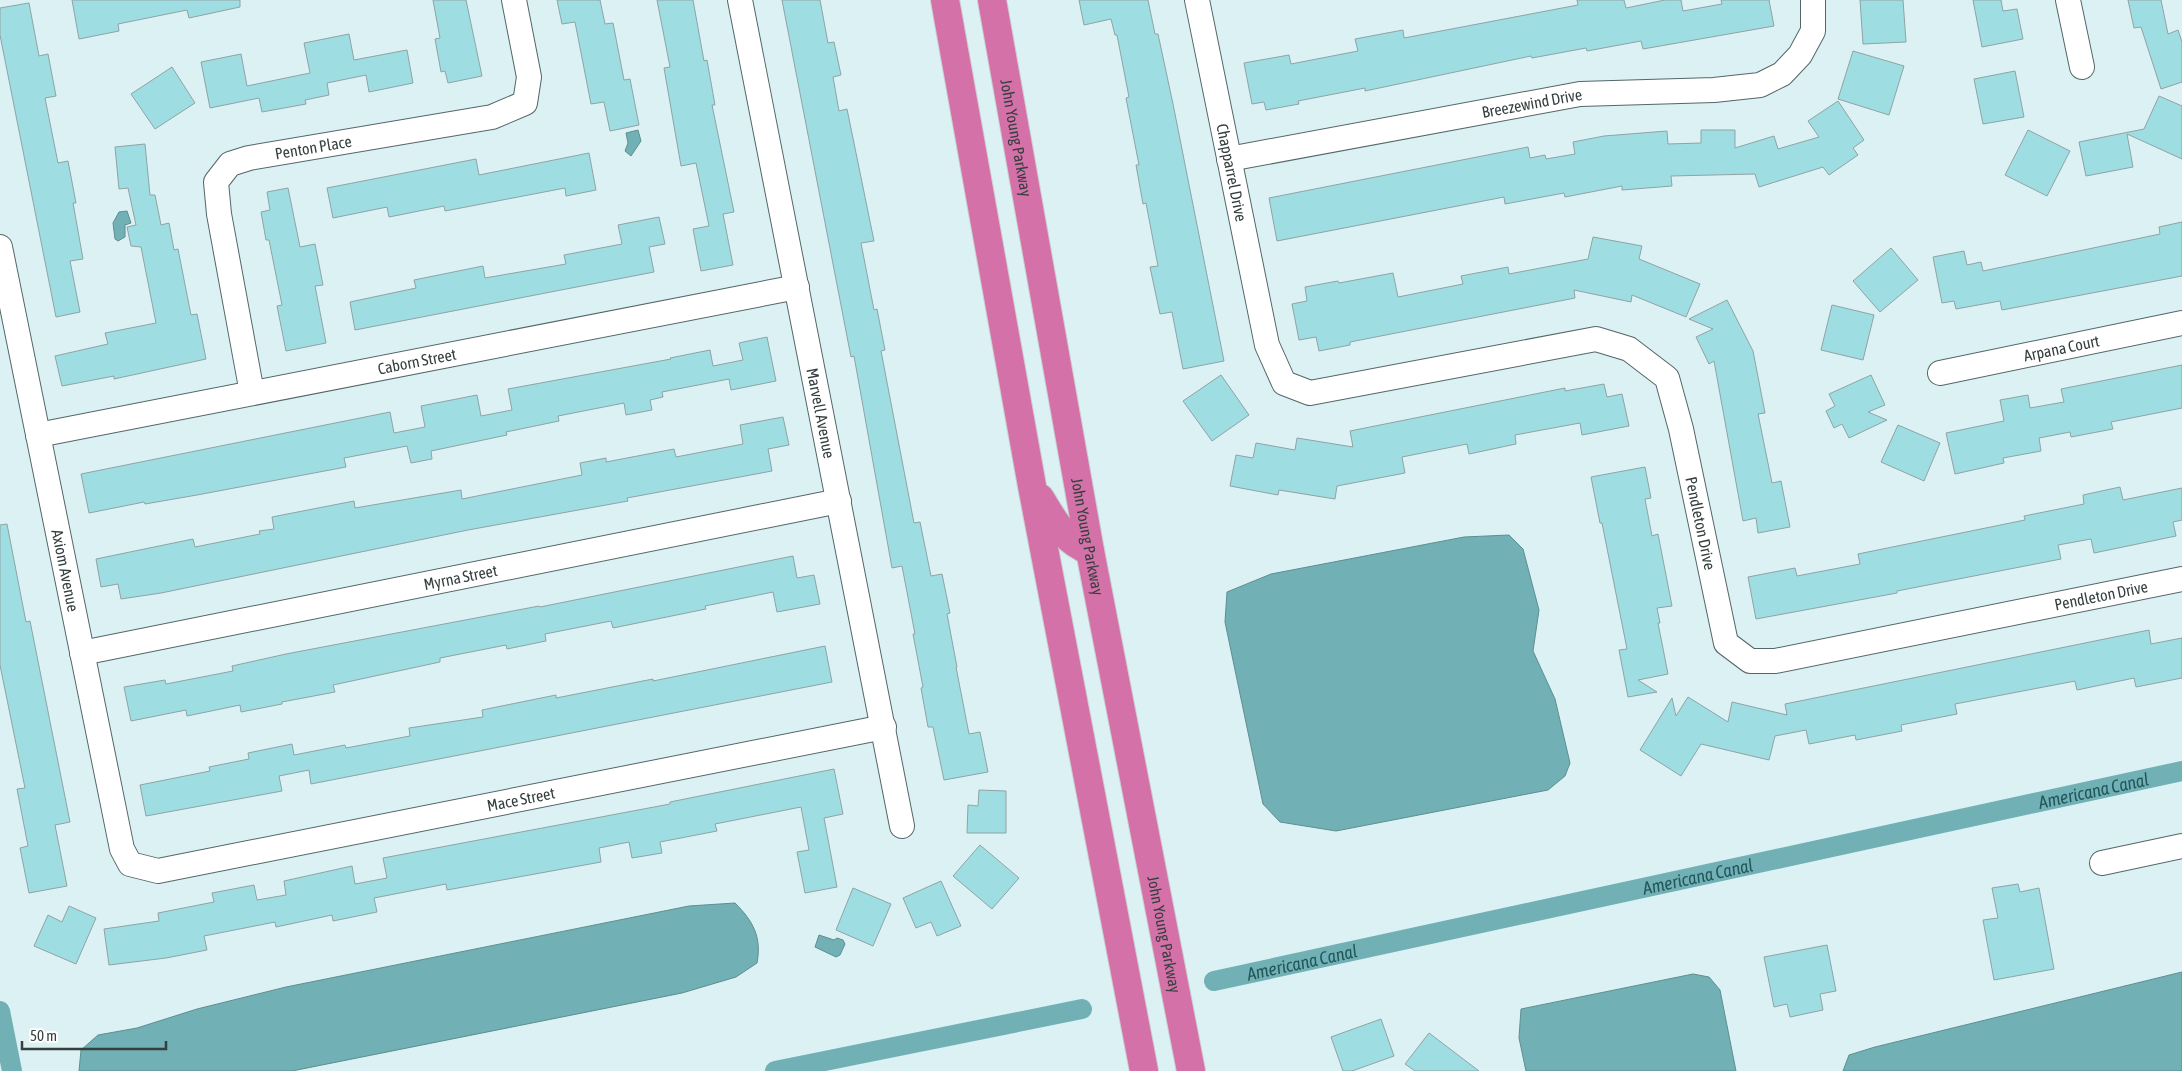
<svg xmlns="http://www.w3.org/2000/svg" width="2182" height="1071" viewBox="0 0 2182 1071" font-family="'Asap Condensed',sans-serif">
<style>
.water{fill:#71b0b5;stroke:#5f8e92}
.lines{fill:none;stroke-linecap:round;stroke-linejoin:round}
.canal{stroke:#71b0b5;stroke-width:20}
.building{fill:#9edee3;stroke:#8fa3a4}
.minor-casing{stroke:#546668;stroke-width:26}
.highway-casing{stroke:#cbcdcd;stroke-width:30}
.minor{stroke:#fff;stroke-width:24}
.highway{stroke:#d471a8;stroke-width:28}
.labels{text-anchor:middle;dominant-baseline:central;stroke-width:5;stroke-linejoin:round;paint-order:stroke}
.street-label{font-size:16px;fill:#363f3f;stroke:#fff}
.water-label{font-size:18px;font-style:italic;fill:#21575b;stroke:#fff}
</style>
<rect width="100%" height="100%" fill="#dcf1f3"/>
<path class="water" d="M638,130l3,11 -10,15 -6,-5 3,-8 -2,-10z
M127,211l4,12 -6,2v12l-7,4 -3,-2 -2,-16 6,-11z
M1509,535l14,14 16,61 -6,41 22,48 15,64 -5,13 -17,14 -212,41 -56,-9 -17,-18 -38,-182 2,-30 44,-18 193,-37z
M735,903c18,18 27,34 22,60l-21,14 -54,16 -390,78h-213l2,-21 17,-15 39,-7 60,-19 89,-22 403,-81z
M819,935l15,5 3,-2 6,2 2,4 -5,11 -4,2 -21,-10z
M2182,972v99h-339l6,-16 26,-8z
M1693,974l16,3 11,13 16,81h-210l-7,-33 2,-29z"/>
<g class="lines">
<g class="canal">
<path id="s1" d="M1214,981l968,-210"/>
<path d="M0,1011l12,60"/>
<path d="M775,1071l307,-62"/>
</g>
</g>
<path class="building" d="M72,0h168v7l-51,11 -2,-8 -69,14 1,7 -40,8z
M433,0h33l16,76 -34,7 -3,-12 -4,1 -6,-33 5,-1z
M557,0h43l5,24 8,-1 11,57 6,-1 9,46 -29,6 -6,-29 -13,2 -16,-82 -13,2z
M657,0h36l11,61 3,-1 8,45h-3l22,107 -11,2 10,51 -32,6 -8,-42 16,-3 -13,-63 -15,3 -17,-98 6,-1z
M782,0h38l8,43 6,-1 7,33 -8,2 6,34 8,-2 27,132 -13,2 13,67 3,-1 8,41 -4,1 33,172 6,-1 11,54 11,-2 8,39 -3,1 10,53h-1l13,67 11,-2 8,40 -44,8 -11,-53h-5l-7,-39 2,-1 -10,-53h2l-13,-68 -10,2 -38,-212 -3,1z
M1079,0h69l7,34h3l15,70 51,257 -41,8 -11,-57 -12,2 -10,-47 8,-1 -12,-63 -3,1 -7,-39h3l-13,-67 3,-1 -12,-62h-2l-4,-16 -27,6z
M1577,0h47l2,8 39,-8h16l2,11 39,-7 -1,-4h48l5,26 -131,23 -2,-8 -54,10 -1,-3 -54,10 -1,-2 -166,35v-3l-67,13 1,3 -33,6 -2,-8 -12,2 -8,-41 45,-8 2,9 67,-13 -3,-12 48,-9 1,8 174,-33z
M1860,0h43l3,42 -43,2z
M1973,0h28l2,11 14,-2 6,30 -41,8z
M2128,0h33l7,34 10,-4 4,12v40l-21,7 -20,-62 -7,1z
M29,3l10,53 9,-2 8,42 -11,2 13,65 10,-2 8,42h-3l10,56 -13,2 10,51 -24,5 -56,-282v-27z
M349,34l5,26 53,-10 6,33 -44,9 -3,-17 -39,8 2,12 -24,5 1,4 -44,8 -3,-14 -49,10 -9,-46 40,-8 6,32 63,-13 -6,-30z
M1853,51l51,15 -15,49 -51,-16z
M172,67l23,36 -40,26 -24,-35z
M2015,71l9,46 -41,7 -9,-45z
M2159,96l23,10v53l-55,-25 6,33 -47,9 -7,-34 65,-13z
M1838,101l26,39 -11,8 5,7 -29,20 -6,-8 -64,20 -4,-13 -84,2 1,10 -50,4v-4l-57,11 -1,-4 -59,11 -1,-7 -227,44 -8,-43 259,-51 2,11 15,-3 1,4 29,-5 -2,-12 31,-6 63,-5 1,13 33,-1v-13h34v18l39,-12 4,13 41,-12 -11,-16z
M2028,130l42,21 -23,45 -42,-21z
M145,144l5,51h5l6,30 8,-2 5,27 4,-1 13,66 6,-1 9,45 -92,20v-3l-52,10 -7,-30 53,-12 -3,-11 51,-10 -15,-76 -10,-1 -4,-19 9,-2 -8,-37 -9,1 -4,-42z
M589,153l7,37 -30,6 -1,-8 -120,23 -1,-5 -55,11 -2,-10 -54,11 -6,-30 149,-29 3,16z
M288,188l12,59 15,-3 8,41 -8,1 11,57 -40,8 -9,-45 5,-1 -13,-65h-3l-5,-28 9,-2 -3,-18z
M659,217l6,27 -16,3 5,25 -299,58 -5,-28 66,-14 -2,-8 69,-14 2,12 81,-14 -2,-9 58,-11 -4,-19z
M2182,222v54l-180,34 -2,-9 -44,8 -2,-8 -12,2 -9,-46 31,-6 3,14 14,-3 2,9 177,-37 -1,-7z
M1593,237l49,9 -3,13 61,25 -14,33 -54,-22 -1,7 -57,-12 1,8 -225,44v3l-31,6 -3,-14 -17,3 -7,-36 15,-3 -2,-14 33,-6 1,2 54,-10 5,24 65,-13 -2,-8 47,-9 1,7 79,-15z
M1891,248l27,32 -38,32 -27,-31z
M1727,300l26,51 12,62 -7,1 14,69 9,-2 9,46 -32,6 -2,-15 -13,3 -29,-160 -5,3 -13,-27 17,-8 -24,-10z
M1832,305l42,10 -11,45 -42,-10z
M767,337l9,44 -45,9 -2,-11 -67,13 1,5 -13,3 2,10 -26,5 -2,-12 -66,13 1,5 -53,11 1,3 -76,16 1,8 -21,4 -4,-17 -63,12 2,9 -149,28 -52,9 -1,-2 -55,11 -8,-39 309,-62 4,21 31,-6 -4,-21 56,-11 4,21 31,-6 -4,-21 163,-30 -1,-1 40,-8 3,16 30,-6 -4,-17z
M2182,365v43l-71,14 2,7 -42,8 -1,-5 -31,6 2,13 -38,7 1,5 -49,11 -9,-41 58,-12 -4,-21 28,-5 2,13 34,-6 -3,-13z
M1221,375l28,40 -37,26 -29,-40z
M1871,375l14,30 -17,7 19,8 -38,18 -7,-14 -8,4 -8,-17 9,-5 -6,-12z
M1604,384l3,13 15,-3 7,32 -47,9 -2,-12 -65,12 1,9 -47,10 -2,-10 -65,13 3,16 -68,13 -2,13 -56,-9 -1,5 -48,-9 6,-31 17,3 3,-15 39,7 2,-12 56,9 -3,-16 215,-43v3z
M783,417l6,28 -21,4 4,22 -145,27 1,3 -160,29 -307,63 -40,6 -3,-15 -17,3 -5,-28 97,-20 2,8 65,-13 -1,-3 15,-2 -2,-12 82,-16 1,7 106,-18 1,9 120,-24 -2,-12 26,-5v4l68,-13 2,8 67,-13 -3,-19z
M1898,425l42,18 -16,38 -43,-19z
M1645,467l6,31 -6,1 7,37 6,-2 14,72 -15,2 3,15h-2l10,51 -30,6 19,12 -29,5 -9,-47 8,-1 -25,-126h-2l-9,-46z
M2120,487l3,13 59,-12v32l-9,2 3,14 -82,17 -3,-14 -33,6 3,14 -164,32v2l-141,26 -8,-42 47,-9 2,8 63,-12 -2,-10 167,-34 -1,-4 60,-12 -1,-9z
M7,524l19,98 4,-1 40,201 -15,3 12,61 -38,7 -9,-45 8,-2 -11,-57 8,-1 -25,-123v-140z
M793,556l4,22 17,-3 6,29 -43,8 -4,-20 -68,14 1,3 -93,19 -2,-7 -66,13 1,7 -39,8 -1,-4 -66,13v4l-107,23 2,7 -53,10v2l-41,8 -1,-7 -53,11 -1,-6 -55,11 -7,-34 41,-7 1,4 67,-13 -1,-5 54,-12 253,-48 1,1z
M2149,630l2,14 31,-6v40l-46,9 -2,-9 -57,12 -2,-9 -120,23 2,10 -56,11 1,6 -46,9 -1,-5 -46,9 -3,-14 -31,6 -6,24 -68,-16 -20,32 -41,-26 32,-52 4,18 12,-19 40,25 4,-20 55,13 -2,-11z
M825,646l7,36 -521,102 -2,-14 -30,6 3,15 -136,25 -6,-31 70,-14 -1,-4 40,-8 -1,-6 44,-9 2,11 51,-10 1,3 64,-12 -1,-8 74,-11 -1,-7 74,-15v3l97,-19v2z
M834,769l9,45 -19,4 13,69 -32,6 -8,-41 12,-2 -8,-43 -86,17 2,7 -57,11 2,11 -30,5 -3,-16 -30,6 2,14 -154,28 -1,-6 -72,14 3,14 -44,9 -1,-6 -56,12 -1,-5 -71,14 3,14 -41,8 -57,7 -5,-36 55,-8 -1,-8 56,-11 -2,-9 42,-8 3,15 29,-5 -2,-14 68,-15 3,18 32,-6 -4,-20 287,-54v-2z
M979,790l27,1v42h-39l1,-28 10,1z
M980,845l39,33 -27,31 -39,-33z
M941,881l20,45 -24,10 -6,-14 -15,6 -13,-30z
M2018,884l2,8 19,-4 15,81 -60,11 -11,-60 15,-2 -6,-30z
M853,888l38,16 -18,42 -37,-16z
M69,906l27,12 -20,46 -42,-18 14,-31 14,7z
M1827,945l9,46 -16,3 3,16 -33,7 -3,-13 -13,3 -10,-50z
M1381,1019l13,37 -42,15h-9l-12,-34z
M1429,1033l50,38h-64l-10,-7z"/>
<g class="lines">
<defs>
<g id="minor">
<path id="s2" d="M740,0l162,826"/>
<path id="s3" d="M1197,0l70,345 17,38 26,10 286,-54 33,10 38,29 14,51 45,214 24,18h25l407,-82"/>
<path d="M2068,0l14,67"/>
<path id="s4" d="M1229,159l351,-65 134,-4 46,-5 22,-11 18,-19 13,-24v-31"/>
<path id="s5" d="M0,247l122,602 8,15 28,7 726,-144"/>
<path id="s6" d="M1940,373l242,-50"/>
<path id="s7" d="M252,393l-33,-179 -3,-32 14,-18 19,-6 243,-41 33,-14 4,-26 -15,-77"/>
<path id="s8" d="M38,435l759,-148"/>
<path id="s9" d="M82,653l757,-152"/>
<path d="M2102,863l80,-17"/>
</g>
<g id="highway">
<path d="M945,0l87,486 112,585"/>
<path id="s10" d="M992,0l98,551 101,520"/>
<path d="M1040,498c15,24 23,42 50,53"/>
</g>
</defs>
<use href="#minor" class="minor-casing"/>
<use href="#highway" class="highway-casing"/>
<use href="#minor" class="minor"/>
<use href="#highway" class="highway"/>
</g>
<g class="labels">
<g class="street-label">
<text stroke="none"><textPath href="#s4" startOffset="308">Breezewind Drive</textPath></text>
<text stroke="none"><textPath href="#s10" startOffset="140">John Young Parkway</textPath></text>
<text stroke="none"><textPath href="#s7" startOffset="322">Penton Place</textPath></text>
<text stroke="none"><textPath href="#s3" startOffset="176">Chapparrel Drive</textPath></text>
<text stroke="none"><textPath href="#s6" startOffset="124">Arpana Court</textPath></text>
<text stroke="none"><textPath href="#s8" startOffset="386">Caborn Street</textPath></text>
<text stroke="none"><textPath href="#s2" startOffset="421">Marvell Avenue</textPath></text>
<text stroke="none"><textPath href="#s3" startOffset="944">Pendleton Drive</textPath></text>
<text stroke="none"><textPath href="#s10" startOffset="545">John Young Parkway</textPath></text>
<text stroke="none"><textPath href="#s5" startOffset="330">Axiom Avenue</textPath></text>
<text stroke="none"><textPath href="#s9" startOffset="386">Myrna Street</textPath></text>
<text stroke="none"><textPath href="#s3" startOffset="1454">Pendleton Drive</textPath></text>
<text stroke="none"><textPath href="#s5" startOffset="1030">Mace Street</textPath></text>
<text stroke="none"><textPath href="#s10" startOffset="950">John Young Parkway</textPath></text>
</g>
<g class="water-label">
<text stroke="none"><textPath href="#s1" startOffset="900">Americana Canal</textPath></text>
<text stroke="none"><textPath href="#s1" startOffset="495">Americana Canal</textPath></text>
<text stroke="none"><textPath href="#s1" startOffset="90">Americana Canal</textPath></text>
</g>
</g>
<path d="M22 1041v8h144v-8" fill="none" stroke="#363f3f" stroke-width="2.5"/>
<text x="30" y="1041" font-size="15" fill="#363f3f" stroke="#ffffff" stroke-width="4" paint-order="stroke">50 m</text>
</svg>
